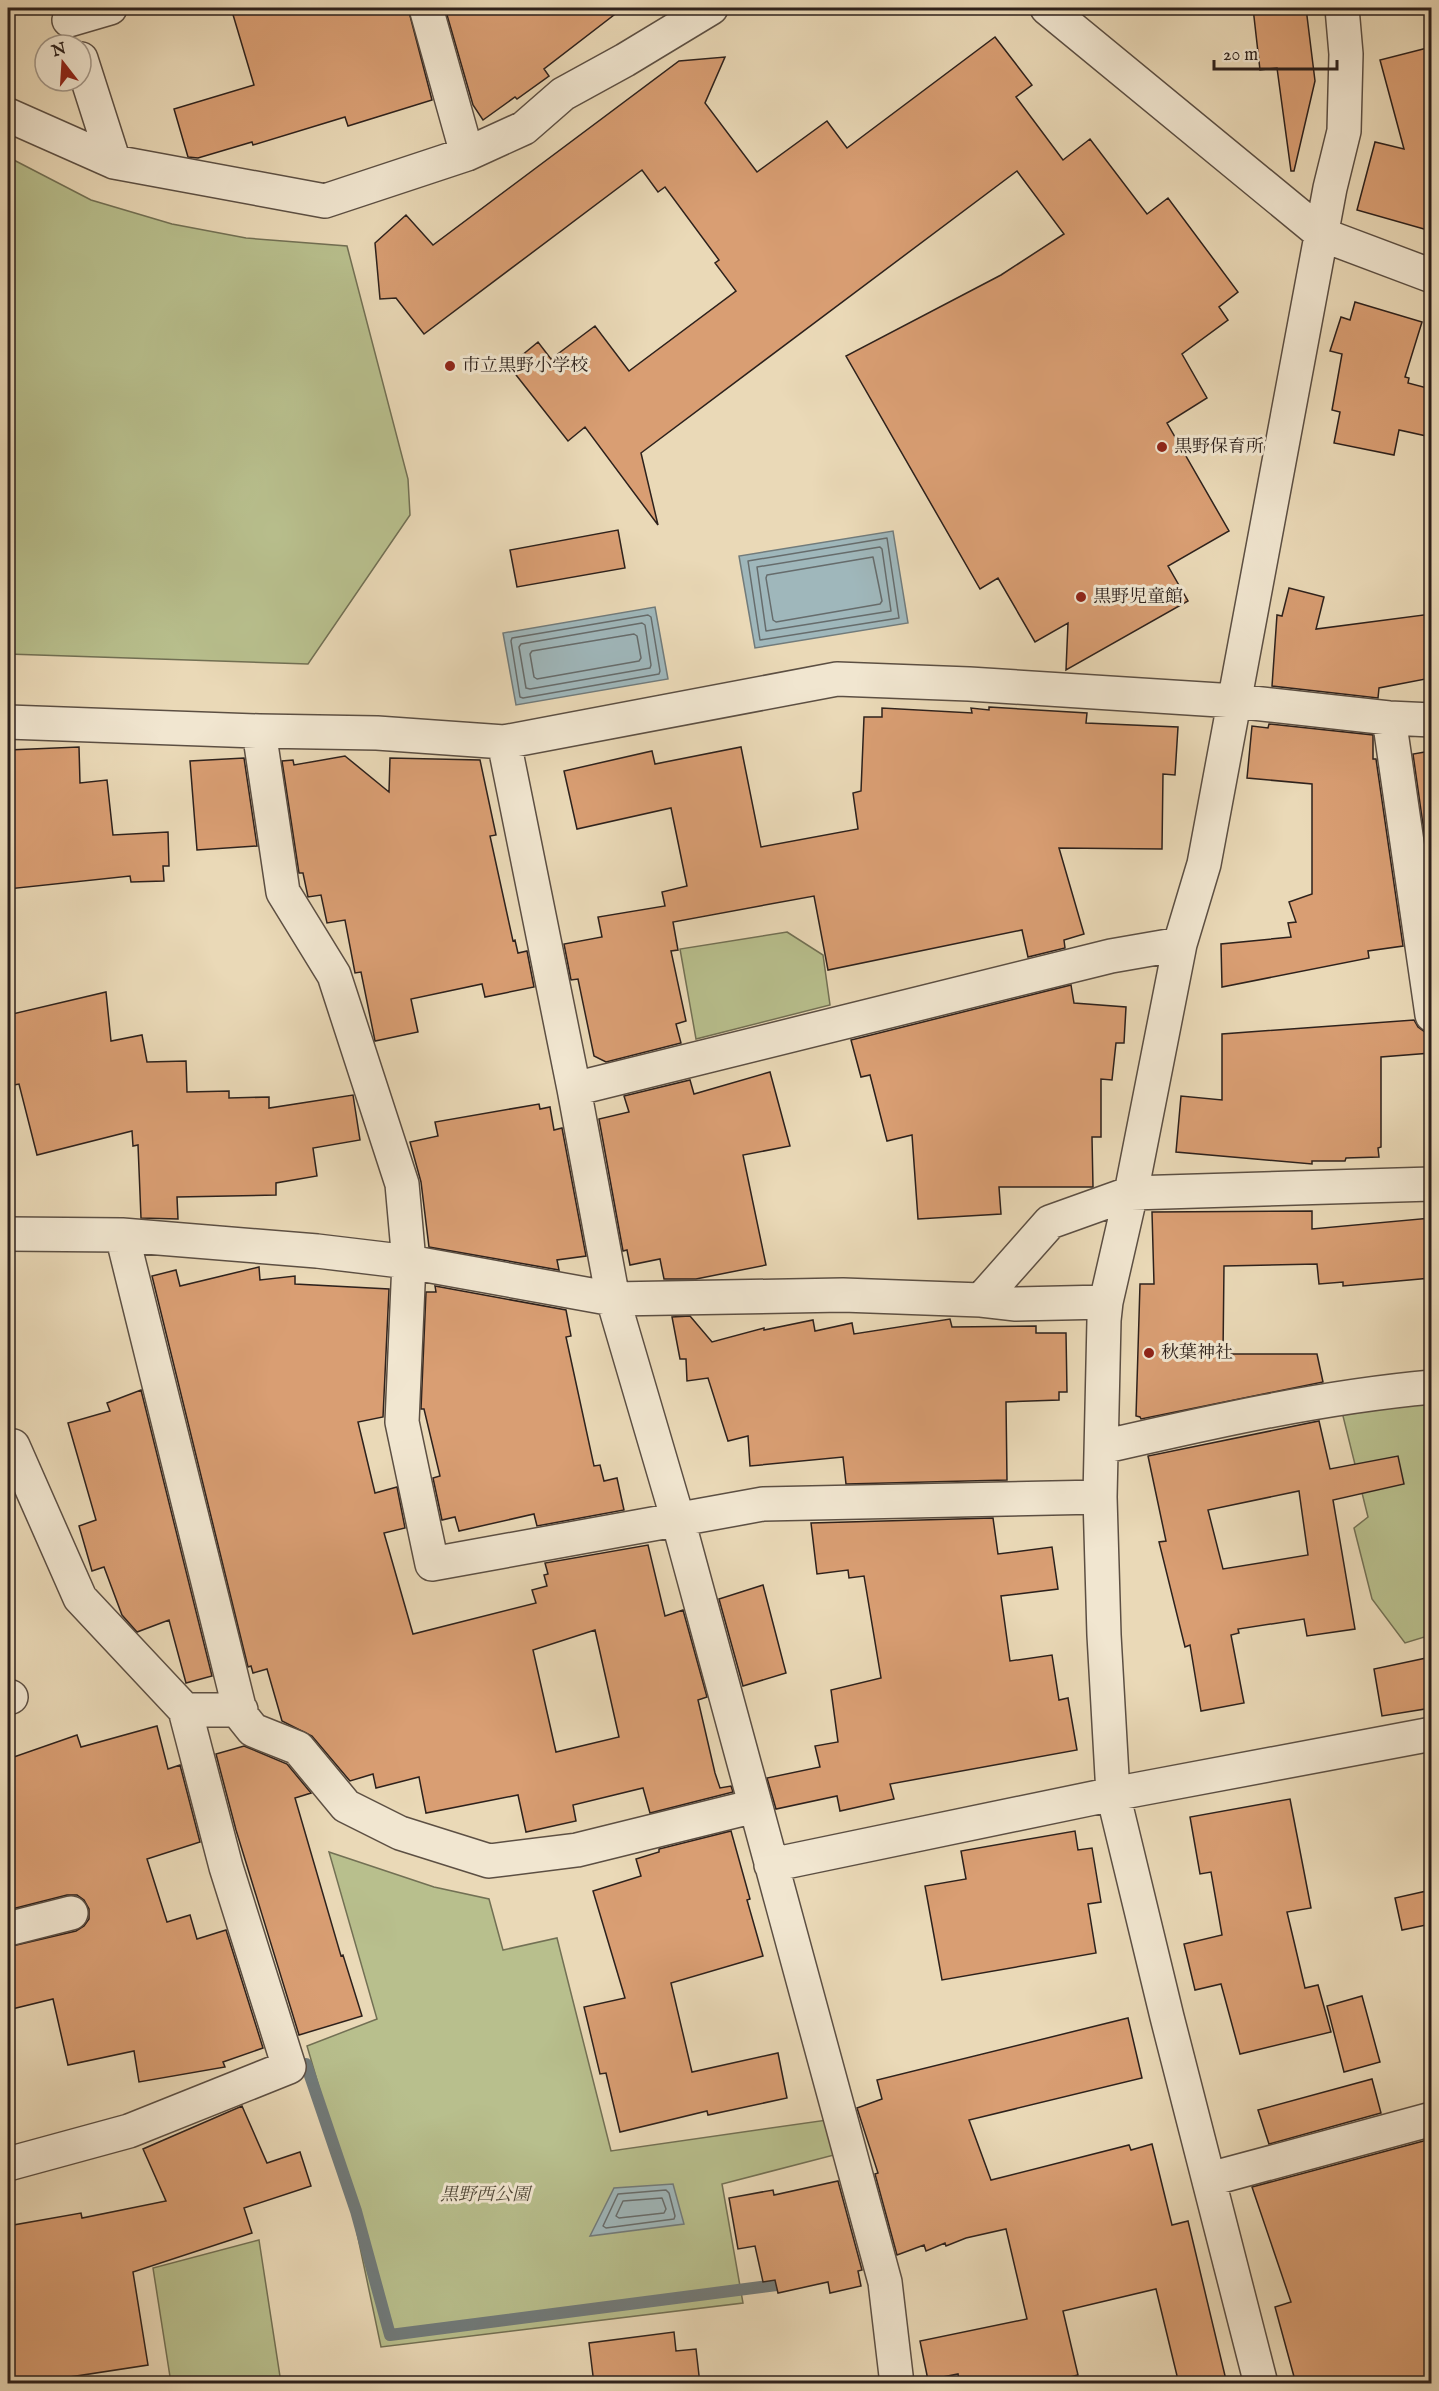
<svg xmlns="http://www.w3.org/2000/svg" width="1439" height="2391" viewBox="0 0 1439 2391" font-family="'IM FELL English','Noto Serif JP',serif">
<style>
.green{fill:#b8bf8d;stroke:#727054;stroke-width:1.5}
.water{fill:#9fb7bb;stroke:#717b7b;stroke-width:1.5}
.lines{fill:none;stroke-linecap:round;stroke-linejoin:round}
.shore{stroke:#666c6c;stroke-width:1.5}
.stream{stroke:#717b7b;stroke-width:12}
.building{fill:#d99e73;stroke:#2d211c;stroke-width:1.5;fill-rule:evenodd}
.minor-casing{stroke:#5c4f43;stroke-width:36}
.minor{stroke:#f1e6d0;stroke-width:33}
.poi-dot{fill:#8f2418;stroke:#f1e6d0;stroke-width:2}
.labels{text-anchor:middle;dominant-baseline:central;stroke-width:6;stroke-linejoin:round;paint-order:stroke}
.poi-label{font-size:18px;fill:#2d211c;stroke:#f1e6d0;text-anchor:start}
.park-label{font-size:18px;font-style:italic;fill:#504838;stroke:#f1e6d0}
</style>
<rect width="100%" height="100%" fill="#ead9b7"/>
<filter id="stains"><feTurbulence type="fractalNoise" baseFrequency=".00333" numOctaves="4"/><feColorMatrix values="0 0 0 0 .2 0 0 0 0 .09 0 0 0 0 .02 0 0 0 .5 -.17"/></filter>
<radialGradient id="worn" r=".72"><stop offset=".6" stop-color="#630" stop-opacity="0"/><stop offset="1" stop-color="#630" stop-opacity=".3"/></radialGradient>
<path class="green" d="M8,157l83,43 81,24 74,14 101,8 61,233 2,36 -102,149 -300,-10z
M787,932l36,23 7,50 -134,34 -16,-90z
M1432,1402l-1,233 -26,8 -33,-44 -18,-71 14,-11 -26,-105z
M329,1852l105,35 55,12 14,51 54,-12 54,213 216,-31 7,35 -112,29 21,119 -362,44 -36,-171 -38,-130 70,-27z
M259,2240l22,143h-110l-18,-115z"/>
<path class="water" d="M893,531l15,92 -153,25 -16,-92z
M655,607l13,72 -152,26 -13,-72z
M673,2184l11,40 -94,12 24,-48z"/>
<g class="lines">
<path class="shore" d="M887,538l12,80 -139,22 -12,-79z
M880,547l2,2 9,62 -125,20 -9,-64z
M873,557l9,44 -2,3 -104,18 -3,-2 -7,-42 1,-3z
M648,615l3,2 9,54 -1,3 -136,24 -3,-1 -9,-56 1,-3z
M642,623l3,2 6,40 -1,3 -120,21 -4,-1 -7,-41 2,-3z
M634,634l3,2 4,22 -2,3 -102,18 -3,-2 -4,-23 2,-3z
M666,2190l3,3 6,23 -1,3 -68,9 -3,-2 15,-32z
M662,2198l4,11 -2,4 -45,5 -3,-2 7,-15z"/>
<path class="stream" d="M306,2064l50,147 34,124 402,-52"/>
</g>
<path class="building" d="M231,8h177l24,92 -84,26 -3,-9 -92,28 -1,-3 -54,16 -10,-1 -14,-48 80,-24z
M445,8h178l-79,61 5,7 -32,23 -2,-2 -32,23 -10,-15z
M1253,8h53l9,73 -21,90h-3l-14,-103 -17,2z
M995,37l37,48 -16,12 47,63 27,-21 57,75 21,-16 70,94 -19,15 9,13 -46,34 25,44 -40,25 62,108 -61,35 20,35 -122,69 2,-47 -33,19 -37,-64 -18,11 -134,-233 155,-81 63,-41 -47,-63 -376,282 17,72 -73,-98 -17,14 -59,-75 29,-24 13,17 44,-33 34,45 107,-80 -21,-28 4,-3 -54,-73 -7,5 -16,-22 -218,164 -28,-36 -16,1 -5,-56 31,-28 27,30 246,-184 46,-4 -20,46 52,69 70,-51 20,27z
M1431,47v184l-74,-21 18,-68 29,7 -24,-89z
M1355,302l67,20 -17,55 4,1 -1,5 23,6v48l-32,-7 -5,25 -60,-12 6,-31 -8,-2 10,-56 -12,-3 11,-34 9,3z
M618,530l7,38 -108,19 -7,-37z
M1289,588l35,9 -8,32 115,-15v64l-52,10 -1,10 -106,-12 5,-71 5,1z
M989,707l98,6 -1,10 92,4 -3,48 -12,-1 -1,75 -103,-1 25,86 -20,6 1,8 -37,9 -6,-27 -194,40 -14,-74 -141,26 5,28 -7,1 15,70 -10,3 5,19 -75,19 -12,-6 -16,-77 -7,1 -7,-36 38,-7 -4,-20 67,-11 -3,-14 25,-6 -16,-78 -94,21 -13,-58 88,-20 3,13 86,-17 20,100 97,-18 -5,-36 8,-2 3,-74h18v-9l90,5 -1,-5 18,2z
M1269,724l104,11v24h3l27,187 -35,5 1,7 -147,29 -1,-43 70,-7 -3,-14 8,-1 -7,-20 23,-8v-110l-65,-6 5,-52 16,2z
M79,747l1,36 27,-3 6,55 55,-3 1,34h-6l1,15 -33,1 -1,-6 -122,13v-139z
M1431,751v130l-18,-127z
M345,756l44,36 1,-34 90,2 16,75 -6,1 23,105 2,-1 3,13 9,-2 7,36 -49,10 -3,-13 -71,15 7,33 -43,9 -14,-69 -6,1 -10,-53 -18,3 -6,-28 -13,2 -5,-24h-4l-17,-112 11,-1 1,5z
M244,758l13,88 -60,4 -7,-89z
M1071,985l3,18 52,4 -2,36h-8l-4,37 -11,-1v58h-9l1,50h-94l2,27 -83,5 -6,-84 -25,6 -17,-66 -9,2 -10,-37z
M106,992l5,49 31,-6 5,27 39,-1 1,31 42,-1v7l40,-1v11l84,-13 7,45 -47,8 4,28 -41,7v12l-99,2 1,22 -37,-1 -3,-73 -5,1 -1,-15 -95,24 -18,-71 -11,2v-71z
M1414,1020l4,7 7,5 6,1v20l-50,4v90l-3,1 1,9 -33,1 -1,3h-33v3l-136,-12 5,-56 41,4v-66z
M770,1072l20,74 -47,9 23,110 -70,14h-32l-4,-20 -30,6 -3,-15 -4,1 -24,-132 30,-7 -5,-16 66,-16 4,14z
M539,1104l1,5 10,-2 4,23 8,-2 24,128 -29,4 2,10 -130,-23 -8,-65 -11,-40 28,-6 -3,-14z
M1312,1211v18l119,-11v60l-88,8v-4l-24,2 -2,-20 -93,2 -1,88h94l6,28 -182,37 -1,-2 -4,-1 4,-132h14l-2,-72z
M259,1267l1,13 35,-4v8l94,5 -6,128 -25,5 17,71 22,-6 8,41 -21,5 29,101 123,-31 -4,-13 15,-4 -3,-11 4,-1 -3,-11 103,-18 17,71 18,-6 24,87 -9,3 17,73 5,15 11,-2 2,6 -83,21 -7,-25 -70,17 3,16 -50,11 -8,-37 -92,18 -7,-36 -43,11 -3,-14 -23,7 -38,-45 -30,-15 -15,-52 -14,4 -2,-7 -3,1 -96,-391 24,-6 4,16zM595,1630l24,107 -63,15 -23,-102z
M435,1286l131,24 5,26 -5,1 28,129 6,-1 4,16 13,-3 7,32 -87,16 -3,-12 -75,17 -4,-14 -13,3 -9,-42 7,-2 -16,-67h-3l5,-117h10z
M690,1316l22,26 52,-14v2l49,-10 2,11 37,-8 2,11 96,-15 2,8 84,-1v7h30l1,59h-8v8l-53,2 1,78 -161,4 -3,-27 -93,9 -2,-30 -20,5 -20,-63 -21,3 -1,-22h-6l-8,-42z
M141,1390l71,286 -26,7 -17,-63 -32,12 -15,-17 -18,-48 -12,4 -13,-45 17,-6 -28,-97 42,-12 -3,-8z
M1319,1421l11,48 68,-13 6,28 -71,16 22,129 -48,7 -3,-17 -66,10 1,4 -8,2 13,68 -43,8 -11,-66 -5,2 -26,-105 7,-1 -18,-85zM1299,1491l9,64 -85,14 -15,-59z
M993,1518l5,36 54,-7 6,42 -57,7 9,65 42,-6 7,45 9,-2 9,52 -187,34 4,15 -54,12 -3,-15 -61,13 -9,-31 53,-11 -5,-21 23,-4 -7,-52 50,-12 -17,-102 -15,2 -1,-8 -31,4 -6,-51z
M763,1585l23,88 -43,13 -24,-87z
M1431,1657v51l-49,8 -8,-47z
M157,1726l11,43 12,-4 20,77 -53,17 20,63 23,-7 7,24 29,-9 37,118 -40,14 2,5 -86,15 -5,-31 -66,14 -15,-66 -45,11v-63l68,-16 8,-5 5,-7v-10l-5,-9 -7,-5h-10l-59,15v-151l69,-24 4,12z
M244,1746l43,18 24,29 -16,5 46,158 2,-1 19,61 -63,19 -63,-205 -20,-76z
M1290,1799l21,109 -24,4 18,76 13,-3 13,47 -91,22 -19,-70 -26,6 -11,-46 38,-9 -11,-63 -11,2 -10,-57z
M731,1831l19,68 -3,1 16,56 -92,27 21,89 86,-19 9,45 -79,17 -1,-4 -87,21 -14,-59 -6,1 -16,-67 41,-9 -32,-107 48,-15 -5,-17 23,-7v-3z
M1075,1831l3,19 14,-2 9,54 -13,2 8,49 -154,27 -17,-94 41,-7 -5,-28z
M1431,1890v34l-29,6 -7,-32z
M1362,1996l18,66 -36,10 -17,-66z
M1128,2018l14,60 -173,42 22,60 138,-35 2,5 21,-6 20,81 16,-4 39,163h-48l-23,-95 -93,22 15,64 -36,9h-82l-2,-10 -30,6 -8,-39 107,-22 -21,-90 -40,9 -20,8 -1,-3 -19,8 -2,-6 -27,10 -22,-81 3,-1 -21,-65 25,-9 -5,-19z
M1372,2079l9,34 -112,31 -11,-34z
M242,2106l25,57 33,-11 11,34 -67,22 8,25 -119,39 15,93 -104,16v3h-32l-4,-30v-128l73,-13 1,5 84,-17 -23,-52z
M1431,2139v245h-135l-21,-77 16,-5 -39,-115z
M838,2181l24,89 -4,1 3,15 -31,7 -2,-11 -50,11 -3,-13 -12,2 -8,-36 -17,3 -9,-51 44,-8 1,5z
M674,2332l2,19 20,-2 4,35h-106l-5,-41z"/>
<g class="lines">
<defs>
<path id="minor" d="M426,8l41,146
M1047,8l276,227 109,41
M69,20l41,-12
M81,59l33,103
M8,115l106,47 211,39 142,-47 57,-26 39,-34 62,-34 86,-52
M1389,718l43,297
M8,722l251,9 118,2 127,9 333,-63 132,5 266,17 154,17 43,2
M259,731l24,161 51,83 68,209 7,78 -7,160 30,142 331,-60 337,-7
M504,742l70,347 39,210 65,221 207,762 12,102
M574,1089l537,-133 69,-12
M8,1234l114,1 195,16 92,11 204,37 230,-4 138,5 35,4 90,-2
M122,1235l119,480 12,15 45,18 48,58 54,27 89,28 88,-11 178,-44
M981,1300l69,-78 81,-29 301,-9
M13,1446l67,152 105,112h56
M1102,1447c109,-25 218,-50 330,-60
M8,1698l3,-1
M771,1865l342,-71 319,-60
M8,1929l63,-16
M8,2164l121,-33 160,-64 -63,-200 -41,-157
M1210,2179l222,-60
M1261,2384l-94,-367 -54,-223 -9,-159 -4,-138 4,-177 2,-18 25,-109 49,-249 24,-80 126,-676 14,-57 2,-77 -4,-46"/>
</defs>
<use href="#minor" class="minor-casing"/>
<use href="#minor" class="minor"/>
</g>
<g class="poi-dot">
<circle cx="450" cy="366" r="6"/>
<circle cx="1162" cy="447" r="6"/>
<circle cx="1081" cy="597" r="6"/>
<circle cx="1149" cy="1353" r="6"/>
</g>
<g class="labels">
<g class="poi-label">
<text x="462" y="366">市立黒野小学校</text>
<text x="1174" y="447">黒野保育所</text>
<text x="1093" y="597">黒野児童館</text>
<text x="1161" y="1353">秋葉神社</text>
</g>
<g class="park-label">
<text x="485" y="2195">黒野西公園</text>
</g>
</g>
<rect width="1439" height="2391" fill="none" stroke="#ead9b7" stroke-width="30"/>
<rect x="9" y="9" width="1421" height="2373" fill="none" stroke="#2d211c" stroke-width="3"/>
<rect x="15" y="15" width="1409" height="2361" fill="none" stroke="#2d211c" stroke-width="1.5"/>
<g transform="translate(63 63) rotate(343)"><circle r="28" fill="#f1e6d0" stroke="#a39788" stroke-width="1.5"/>
<path d="M0-4.5L10 22L0 15L-10 22Z" fill="#8f2418"/>
<text y="-9" font-size="16" font-weight="bold" text-anchor="middle" fill="#2d211c">N</text>
</g>
<path d="M1214 60v9h123v-9" fill="none" stroke="#2d211c" stroke-width="3"/>
<text x="1223" y="60" font-size="18" fill="#2d211c" stroke="#f1e6d0" stroke-width="4.5" paint-order="stroke">20 m</text>
<rect width="100%" height="100%" filter="url(#stains)"/>
<rect width="100%" height="100%" fill="url(#worn)"/>
</svg>
